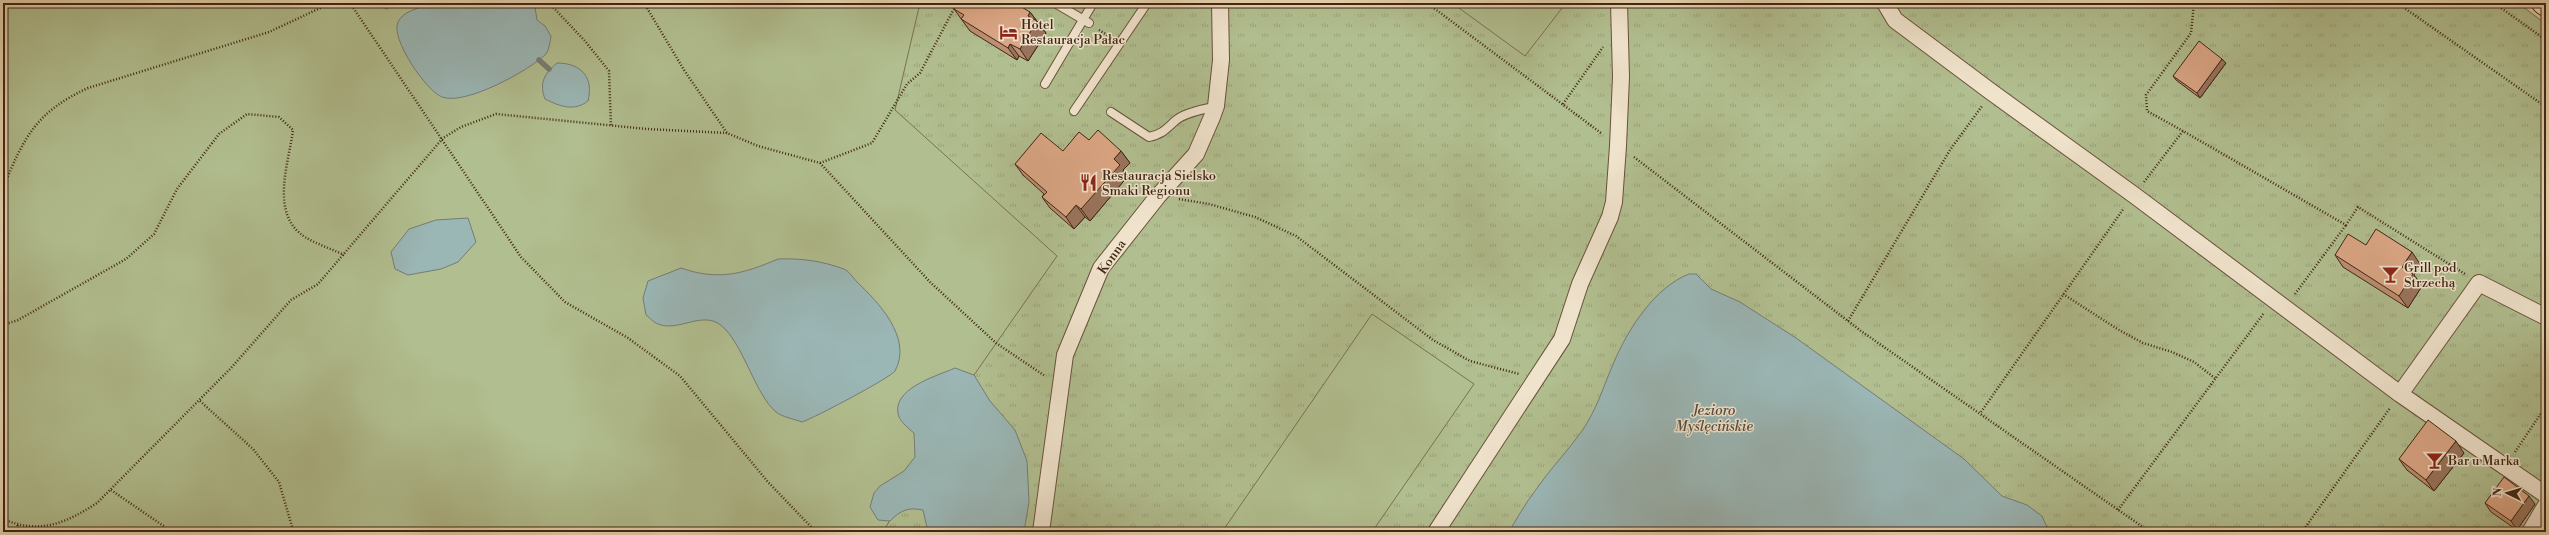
<svg xmlns="http://www.w3.org/2000/svg" width="2549" height="535" viewBox="0 0 2549 535" font-family="'Libre Bodoni',serif">
<style>
.park{fill:url(#park-tufts);stroke:#787252}
.garden{fill:#b1be8f;stroke:#787252}
.water{fill:#9ab6b5;stroke:#767c75}
.lines{fill:none;stroke-linecap:round;stroke-linejoin:round}
.stream{stroke:#767c75;stroke-width:5.5}
.lane-casing{stroke:#6a523b;stroke-width:10}
.street-casing{stroke:#6a523b;stroke-width:18}
.secondary-casing{stroke:#402614;stroke-width:24}
.path{stroke:#402614;stroke-width:2.5;stroke-dasharray:1 2;stroke-linecap:butt}
.lane{stroke:#f0e3cc;stroke-width:8}
.street{stroke:#f0e3cc;stroke-width:16}
.secondary{stroke:#f0e3cc;stroke-width:22}
.wall{fill:#bc8f72;stroke:#402614}
.shaded-wall{fill:#99745d;stroke:#402614}
.building{fill:#dba685;stroke:#402614}
.labels{text-anchor:middle;dominant-baseline:central;stroke-width:3;stroke-linejoin:round;paint-order:stroke}
.poi-label{font-size:13px;fill:#402614;stroke:#f0e3cc;text-anchor:start}
.street-label{font-size:13px;fill:#402614;stroke:#f0e3cc}
.water-label{font-size:14px;font-style:italic;fill:#564a3c;stroke:#f0e3cc}
</style>
<defs>
<pattern id="park-tufts" width="24" height="20" patternUnits="userSpaceOnUse"><rect width="24" height="20" fill="#b1be8f"/><path d="M3 7l-1-3M5 7V3M7 7l1-3M15 17l-1-3M17 17v-4M19 17l1-3" fill="none" stroke="#99a37a"/></pattern>
</defs>
<rect width="100%" height="100%" fill="#e8d4b0"/>
<filter id="stains"><feTurbulence type="fractalNoise" baseFrequency=".005" numOctaves="4"/><feColorMatrix values="0 0 0 0 .2 0 0 0 0 .09 0 0 0 0 .02 0 0 0 .5 -.17"/></filter>
<radialGradient id="worn" r=".72"><stop offset=".6" stop-color="#630" stop-opacity="0"/><stop offset="1" stop-color="#630" stop-opacity=".3"/></radialGradient>
<path class="park" d="M3,3h2515l28,21v508h-2543z"/>
<path class="garden" d="M3,3h917l-25,107 162,146 -83,119 -91,157h-880z
M1452,3h114l-41,53z
M1372,314l102,70 -102,148h-150z"/>
<path class="water" d="M379,3h19l-12,6z
M424,3h107l4,4 2,13 8,6 6,10c-1,6 -2,14 -5,18 -16,16 -81,52 -104,43 -16,-6 -52,-59 -44,-75 5,-10 16,-12 25,-16z
M557,63c24,0 37,14 31,38 -14,11 -29,5 -43,-2 -6,-16 -1,-25 12,-36z
M468,218l8,24 -18,20 -17,7 -33,6 -13,-6 -4,-17 18,-23 27,-9z
M778,259c23,-1 44,2 66,10 5,2 9,9 13,13 21,20 56,56 38,89 -5,7 -81,47 -93,51 -8,-3 -20,-5 -26,-10 -20,-17 -31,-62 -51,-83 -20,-22 -45,4 -67,-5 -4,-1 -9,-7 -12,-9l-3,-17 5,-17 33,-13c37,13 62,6 97,-9z
M1689,274h7l15,15 29,13 56,36 168,121 38,37 25,9 15,11 7,16h-540c8,-14 16,-28 26,-41 14,-21 32,-39 47,-60 16,-24 21,-44 32,-69 14,-33 41,-75 75,-88z
M955,368l19,7 16,26 25,29 12,31 2,41 -5,30h-96l-5,-22c-15,-3 -22,0 -33,11l-12,-1 -8,-13 4,-14 6,-7 24,-15 11,-14 -1,-24c-5,-4 -12,-10 -15,-16 -10,-28 38,-41 56,-49z"/>
<g class="lines">
<path class="stream" d="M539,60l10,9"/>
<defs>
<path id="lane" d="M1055,3l34,20
M1045,84l48,-81
M1074,111l73,-108
M1111,112l38,25c13,-3 16,-7 26,-16 10,-9 28,-11 41,-15"/>
<path id="street" d="M1885,3l10,17 95,71 144,104 266,199 146,101
M2400,394l79,-111 67,34
M1041,532l24,-177 36,-87 57,-72 38,-42 16,-37 4,-11 5,-46 -1,-57
M1436,532l126,-193 18,-55 30,-67 4,-15 4,-56 3,-69 -2,-74
M2530,532l16,-27"/>
<path id="secondary" d="M2543,3l3,2"/>
</defs>
<use href="#lane" class="lane-casing"/>
<use href="#street" class="street-casing"/>
<use href="#secondary" class="secondary-casing"/>
<path class="path" d="M350,3l171,254 44,45 63,36 52,38 88,106 48,50
M549,3l36,38 24,30 2,55
M644,3l40,67 43,63 31,13 62,17 110,119 66,61 49,33
M1427,3l174,130
M2494,3l52,37
M2403,7l143,100
M1099,30l10,6
M1563,104l40,-57
M2183,131l-36,-20 -1,-16 45,-62 3,-30
M1634,157l227,174 289,201
M820,163l52,-20 35,-59 13,-11 37,-70
M2144,182l39,-51 163,94 12,-18 107,67
M3,188c21,-51 33,-76 85,-100l181,-56 62,-29
M1179,199l30,5 46,13 41,19 137,104 37,21 49,13
M2063,294l56,36 24,13 29,9 22,10 22,17
M2295,294l51,-69
M1848,321l102,-171 32,-44
M3,325l15,-5 108,-61 28,-25 23,-45 42,-55 28,-20 32,3 14,13c-4,33 -24,84 12,107 11,7 27,12 39,18
M200,401l53,48 26,33 14,48 2,2
M1981,412l143,-204
M2515,452l31,-46
M111,490l54,37 3,5
M2118,510l146,-197
M3,519c37,16 63,4 94,-16l134,-135 60,-68 27,-16 125,-146 18,-11 35,-13 151,15 80,4
M17,532l1,-9
M2302,532l88,-124"/>
<use href="#lane" class="lane"/>
<use href="#street" class="street"/>
<use href="#secondary" class="secondary"/>
</g>
<path class="wall" d="M954,9l76,3 16,21 -18,28 -9,-5 -2,4 -47,-29z
M2226,63l-26,35 -24,-18 -3,-4z
M1089,140l32,11 9,12 -7,7 5,6 -38,45 -5,-4 -11,12 -24,-21 -8,-11 2,-3 -21,-19 -8,-11 48,-13z
M2366,245l54,19 -6,11 8,11 -14,22 -65,-41 -8,-12z
M2464,453l-30,38 -27,-21 -8,-11z
M2485,503l50,1 -18,26 -26,-18z"/>
<path class="shaded-wall" d="M1030,12l16,21 -18,28 -8,-12 8,-33z
M1010,44l9,12 -2,4 -9,-12z
M2222,59l4,4 -26,35 -3,-5z
M1121,151l9,12 -7,7 5,6 -38,45 -9,-12 33,-50z
M1076,205l9,12 -11,12 -8,-12z
M2412,252l8,12 -6,11 8,11 -14,22 -9,-12 3,-29z
M2456,441l8,12 -30,38 -8,-11z
M2529,496l6,8 -18,26 -6,-9z"/>
<path class="building" d="M958,3h57l15,9 -2,4 9,5 -17,28 -10,-5 -2,4 -47,-29 3,-4 -10,-6z
M2199,41l23,18 -25,34 -24,-17z
M1098,130l23,21 -7,8 6,6 -39,44 -5,-4 -10,12 -24,-20 5,-5 -32,-28 26,-31 22,18 16,-19 10,8z
M2376,229l36,23 -10,15 11,7 -14,22 -64,-41 13,-21 18,11z
M2428,420l28,21 -30,39 -27,-21z
M2504,477l25,19 -18,25 -26,-18z"/>
<defs>
<symbol id="hotel-bare" viewBox="-9 -9 18 18"><path d="M-6-4.5h1.5V1H6V5H4.5V3h-9V5H-6ZM-4 0a1.8 1.8 0 1 1 3.6 0ZM.5 0V-2.5h3Q6-2.5 6 0Z" fill="#8f2418" stroke="#f0e3cc" stroke-width="2.5" paint-order="stroke"/></symbol>
<symbol id="restaurant-bare" viewBox="-9 -9 18 18"><path d="M-5-6h1v4h1v-4h1v4h1v-4h1v5L-1.5 .5V6h-2V.5L-5-1ZM5-6V6H3V1.5H1.5Q1.5-4 5-6Z" fill="#8f2418" stroke="#f0e3cc" stroke-width="2.5" paint-order="stroke"/></symbol>
<symbol id="bar-bare" viewBox="-9 -9 18 18"><path d="M-6-5H6L.8 .8V4.5H3.5V6h-7V4.5H-.8V.8Z" fill="#8f2418" stroke="#f0e3cc" stroke-width="2.5" paint-order="stroke"/></symbol>
</defs>
<g fill-rule="evenodd">
<use href="#hotel-bare" x="996" y="20" width="25" height="25"/>
<use href="#restaurant-bare" x="1076" y="170" width="25" height="25"/>
<use href="#bar-bare" x="2378" y="262" width="25" height="25"/>
<use href="#bar-bare" x="2422" y="448" width="25" height="25"/>
</g>
<g class="labels">
<g class="poi-label">
<text x="1021" y="25">Hotel<tspan x="1021" dy="15">Restauracja Pałac</tspan></text>
<text x="1102" y="176">Restauracja Sielsko<tspan x="1102" dy="15">Smaki Regionu</tspan></text>
<text x="2404" y="268">Grill pod<tspan x="2404" dy="15">Strzechą</tspan></text>
<text x="2448" y="461">Bar u Marka</text>
</g>
<g class="street-label">
<text transform="translate(1112 257) rotate(-55)">Konna</text>
</g>
<g class="water-label">
<text x="1714" y="411">Jezioro<tspan x="1714" dy="16">Myślęcińskie</tspan></text>
</g>
</g>
<rect width="2549" height="535" fill="none" stroke="#e8d4b0" stroke-width="16"/>
<rect x="4" y="4" width="2541" height="527" fill="none" stroke="#402614" stroke-width="2"/>
<rect x="8" y="8" width="2533" height="519" fill="none" stroke="#402614"/>
<g transform="translate(2507 493) rotate(275)" stroke="#f0e3cc" stroke-width="3" paint-order="stroke">
<path d="M0-3L7 15L0 10L-7 15Z" fill="#402614"/>
<text y="-6" font-size="11" font-weight="bold" text-anchor="middle" fill="#402614">N</text>
</g>
<rect width="100%" height="100%" filter="url(#stains)"/>
<rect width="100%" height="100%" fill="url(#worn)"/>
</svg>
